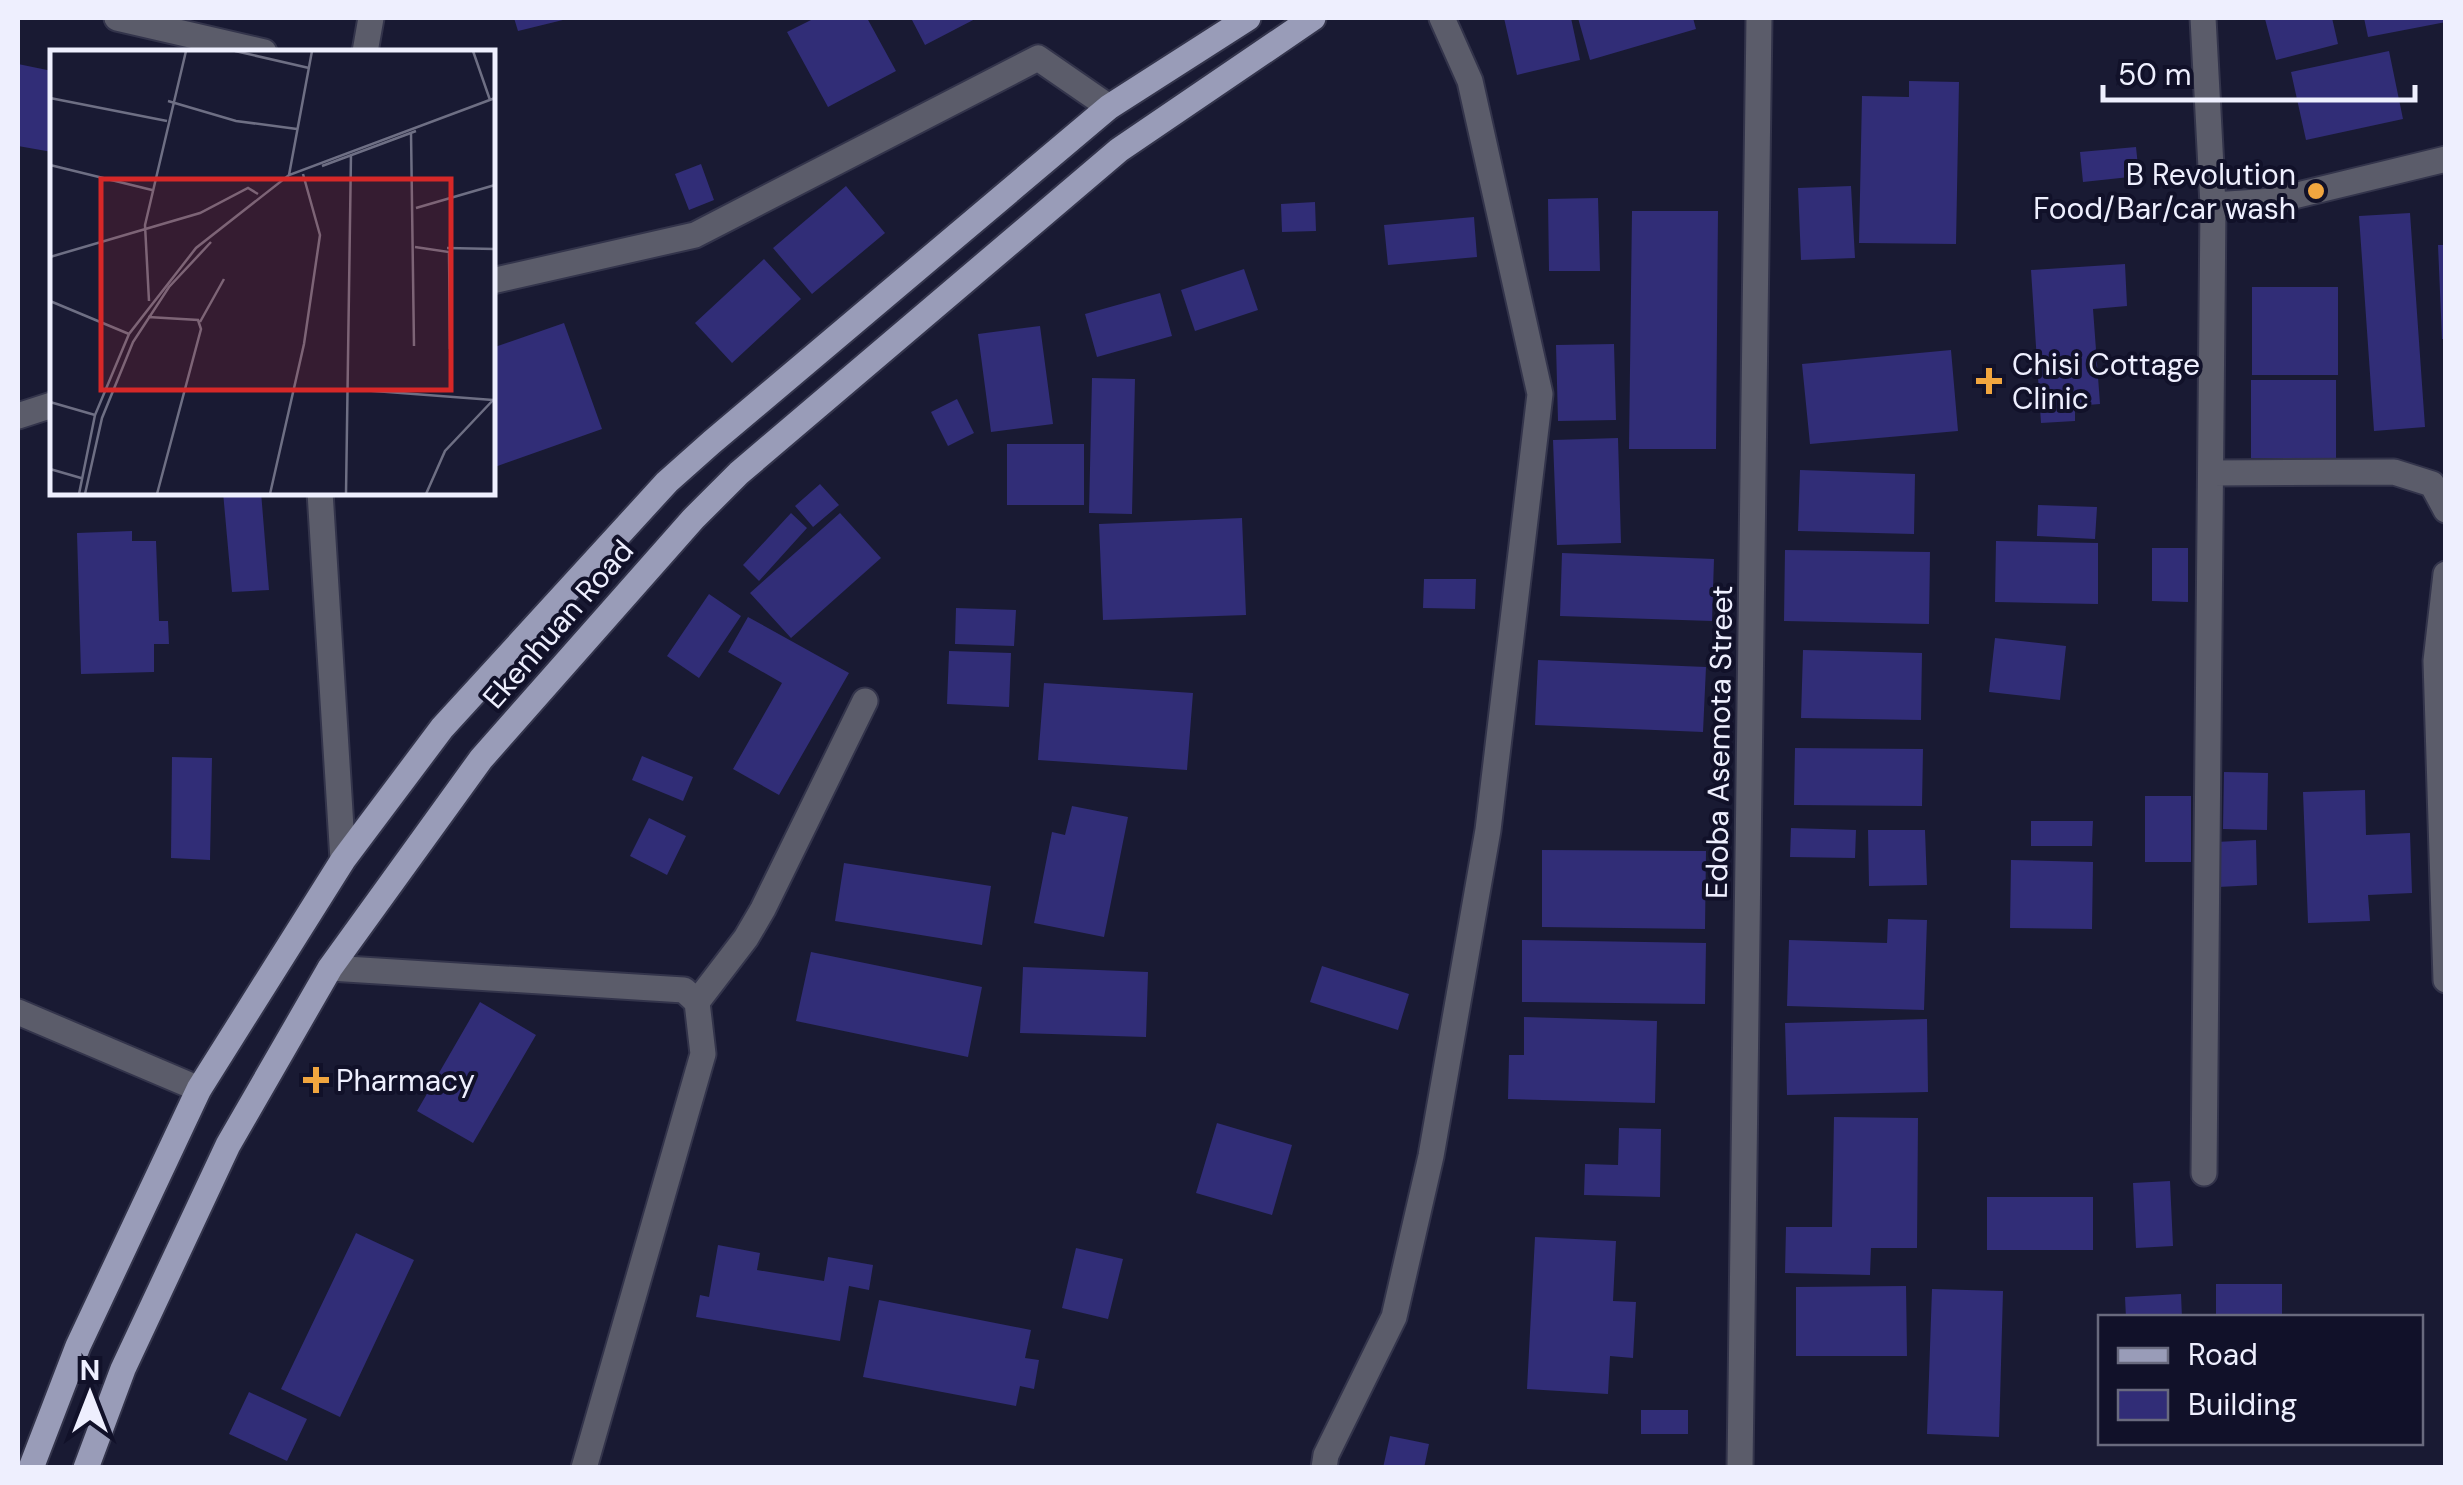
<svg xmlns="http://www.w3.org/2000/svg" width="2463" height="1485" viewBox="0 0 2463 1485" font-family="'DM Sans',sans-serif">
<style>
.building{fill:#312d77}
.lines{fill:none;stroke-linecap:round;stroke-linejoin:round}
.minor-casing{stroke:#33344b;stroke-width:29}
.major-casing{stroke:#33344b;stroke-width:29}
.minor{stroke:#5b5c6a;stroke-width:25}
.major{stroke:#999cb8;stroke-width:25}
.poi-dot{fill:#f1a63f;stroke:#111129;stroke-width:4}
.labels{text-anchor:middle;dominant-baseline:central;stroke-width:8;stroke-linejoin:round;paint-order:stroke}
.poi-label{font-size:30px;fill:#eeeffe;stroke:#111129;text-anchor:start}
.street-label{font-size:30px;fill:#eeeffe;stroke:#111129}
.inset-road{fill:none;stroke:#6e6f84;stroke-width:2.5}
.view{fill:#d62828;fill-opacity:0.15;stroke:#d62828;stroke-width:5}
.inset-edge{fill:none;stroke:#eeeffe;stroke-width:5}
</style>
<rect width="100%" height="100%" fill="#191a33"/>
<path class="building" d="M514,18h53v1l-49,12z
M815,18h52l29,53 -68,36 -41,-75z
M911,18h66l-52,27z
M1504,18h67l9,42 -63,15z
M1578,18h115l3,11 -106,31z
M2271,18h61l6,26 -62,16 -11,-41z
M2364,18h82v4l-78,15z
M2389,51l14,68 -97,21 -15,-68z
M18,64l34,7v81l-34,-6z
M1909,81l50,1 -3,162 -97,-1 3,-147 47,1z
M2136,147l3,29 -56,6 -3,-30z
M701,164l13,36 -25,10 -14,-36z
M846,186l39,47 -73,61 -39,-46z
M1851,186l4,72 -54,2 -3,-72z
M1598,198l2,73h-51l-1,-72z
M1315,202l1,29 -34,1 -1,-28z
M1632,211h86l-2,238h-87z
M2410,213l15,214 -51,4 -15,-215z
M1474,217l3,40 -89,8 -4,-40z
M2438,245h8v94h-4z
M764,259l37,40 -69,64 -37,-40z
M2125,264l2,42 -34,3 7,95 -25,2v15l-34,2 -10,-153z
M1244,269l14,41 -63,21 -14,-41z
M2252,287h86v88h-86z
M1160,293l12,43 -75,21 -12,-43z
M564,323l38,106 -110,39v-120z
M1040,326l13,98 -62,8 -13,-98z
M1614,344l2,76 -58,1 -2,-76z
M1951,350l7,81 -148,13 -8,-80z
M1092,378l43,1 -3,135 -43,-1z
M2251,380h85v78h-85z
M957,399l17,34 -26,13 -17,-34z
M1618,438l3,105 -64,2 -4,-105z
M1007,444h77v61h-77z
M1800,470l115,4 -1,60 -116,-3z
M820,484l19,21 -26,22 -18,-21z
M223,492h38l8,98 -37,2z
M2038,505l59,2 -2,32 -58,-3z
M791,513l16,15 -48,53 -16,-16z
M840,513l41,45 -90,80 -41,-45z
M1242,518l4,97 -143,5 -4,-96z
M132,531v10h24l3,80h9l1,23h-15v28l-73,2 -4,-141z
M1996,541l102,2v61l-103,-2z
M2152,548h36v54l-36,-1z
M1785,550l145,2 -1,72 -145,-3z
M1562,553l152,6 -2,62 -152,-5z
M1424,579h52l-1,30 -52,-1z
M709,594l32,22 -42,62 -32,-22z
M956,608l60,2 -2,36 -59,-2z
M748,617l101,56 -70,122 -46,-26 49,-86 -54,-31z
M1995,638l71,8 -6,54 -71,-8z
M1803,650l119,3 -1,67 -120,-2z
M949,651l62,2 -2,54 -62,-3z
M1538,660l168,7 -3,65 -168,-7z
M1044,683l149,10 -6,77 -149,-10z
M1795,748l128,1 -1,57 -128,-1z
M642,756l51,21 -10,24 -51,-21z
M172,757l40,1 -2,102 -39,-2z
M2224,772l44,1 -1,57 -44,-1z
M2365,790l1,45 44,-2 2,60 -44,2 2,26 -62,2 -5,-131z
M2145,796h46v66h-46z
M1072,806l56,11 -24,120 -70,-14 18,-91 13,3z
M649,818l37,18 -19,39 -37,-19z
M2031,821h62l-1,25h-61z
M1791,828l65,2 -1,28 -65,-1z
M1868,830h57l2,55 -58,1z
M2256,840l1,45 -39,2 -2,-45z
M1542,850l164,1 -1,78 -163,-2z
M2011,860l82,2 -1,67 -82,-1z
M844,863l147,23 -9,59 -147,-24z
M1888,919l39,1 -3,90 -137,-4 2,-66 98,3z
M1522,940l184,3 -1,61 -183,-2z
M811,952l171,35 -14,70 -172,-36z
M1322,966l87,28 -11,36 -88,-28z
M1023,967l125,5 -2,65 -126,-4z
M480,1002l56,33 -63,108 -56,-32z
M1524,1017l133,4 -2,82 -147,-4 1,-44h15z
M1927,1019l1,73 -141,3 -2,-72z
M1834,1117l84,1 -1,130h-46l-1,27 -85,-2 1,-46h46z
M1217,1123l75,22 -20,70 -76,-22z
M1619,1128l42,1 -1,68 -76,-2 1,-31 33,1z
M2170,1181l3,65 -37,2 -3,-65z
M1987,1197h106v53h-106z
M356,1233l58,27 -74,157 -59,-28z
M1535,1237l81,4 -3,60 23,1 -3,56 -23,-2 -2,38 -81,-5z
M718,1245l42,8 -3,17 67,11 4,-24 45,8 -4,25 -20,-4 -9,55 -144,-24 4,-22 9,2z
M1076,1248l47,11 -15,60 -46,-11z
M2216,1284h66v34h-66z
M1906,1286l1,70h-111v-69z
M1932,1289l71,2 -4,146 -72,-3z
M2181,1294l1,24h-56l-1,-21z
M879,1300l152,30 -6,28 14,2 -5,29 -14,-3 -4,20 -153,-29z
M249,1392l58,27 -20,42 -58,-27z
M1641,1410h47v24h-47z
M1390,1436l39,8 -5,24h-41z"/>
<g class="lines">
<defs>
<path id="minor" d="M117,18l147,34
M2203,18l10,187 -9,968
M365,52l6,-34
M2213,205l60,-4 173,-42
M492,281l203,-46 343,-177 71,49
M18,416l34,-11
M2212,473l182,-1 38,12 14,26
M320,492l23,368
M2446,574l-10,87 10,319
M330,968l354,22 13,12 6,52 -119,414
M697,1002l49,-64 17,-29 102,-208
M18,1012l181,77
M1324,1468l2,-13 68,-138 37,-161 57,-326 52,-436 -70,-313 -28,-63
M1740,1468l19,-1450"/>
<path id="major" d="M31,1468l47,-122 121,-257 144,-229 99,-132 225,-246 45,-40 397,-335 139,-89
M86,1468l37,-99 105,-224 102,-177 151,-209 212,-240 46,-46 380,-323 194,-132"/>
</defs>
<use href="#minor" class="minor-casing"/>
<use href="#major" class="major-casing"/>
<use href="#minor" class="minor"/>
<use href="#major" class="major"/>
</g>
<g class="poi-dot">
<circle cx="2316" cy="191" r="10"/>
<path d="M1984 366h10v10h10v10h-10v10h-10v-10h-10v-10h10z"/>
<path d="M311 1065h10v10h10v10h-10v10h-10v-10h-10v-10h10z"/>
</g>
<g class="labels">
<g class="poi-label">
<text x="2296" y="174" text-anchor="end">B Revolution<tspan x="2296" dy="34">Food/Bar/car wash</tspan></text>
<text x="2012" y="364">Chisi Cottage<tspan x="2012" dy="34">Clinic</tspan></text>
<text x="336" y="1080">Pharmacy</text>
</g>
<g class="street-label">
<text transform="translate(558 624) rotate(-49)">Ekenhuan Road</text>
<text transform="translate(1719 742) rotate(-89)">Edoba Asemota Street</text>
</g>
</g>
<g transform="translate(50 50)">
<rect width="445" height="445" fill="#191a33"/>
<path class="inset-road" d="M185,1l74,17M423,1l17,49M0,48l117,23M118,51l68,20 61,8M361,82l3,214M0,115l102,25M272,116l94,-35M239,125l23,-124M366,158l79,-23M365,197l34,5 1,97M397,198l48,1M0,207l150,-44 48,-25 10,6M0,251l79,33M99,251l-4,-76 41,-174M98,267l50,3 3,9 -44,165M150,272l24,-43M298,339l145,11M0,352l45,13M0,419l31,9M29,444l16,-79 34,-81 67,-86 93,-73 206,-77M35,444l17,-76 31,-76 36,-55 42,-45M220,444l34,-150 16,-109 -17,-61M296,444l5,-340M376,444l19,-43 50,-53"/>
<path class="view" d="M51,129h350v211h-350z"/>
<rect width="445" height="445" class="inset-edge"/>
</g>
<rect width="2463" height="1485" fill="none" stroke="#eeeffe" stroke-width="40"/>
<rect x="2098" y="1315" width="325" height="130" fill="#111129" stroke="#696a7e" stroke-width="2.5"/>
<rect x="2118" y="1348" width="50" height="15" fill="#999cb8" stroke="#696a7e" stroke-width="2.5"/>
<text x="2188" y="1365" font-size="30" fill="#eeeffe">Road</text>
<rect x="2118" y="1390" width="50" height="30" fill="#312d77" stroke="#696a7e" stroke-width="2.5"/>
<text x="2188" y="1415" font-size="30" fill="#eeeffe">Building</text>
<g transform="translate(90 1395)" stroke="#111129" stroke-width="8" paint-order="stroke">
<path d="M0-8L18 38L0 25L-18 38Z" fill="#eeeffe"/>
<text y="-15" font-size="28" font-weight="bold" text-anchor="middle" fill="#eeeffe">N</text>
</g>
<path d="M2103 85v15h312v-15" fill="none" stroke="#eeeffe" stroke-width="5"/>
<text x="2118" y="85" font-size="30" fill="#eeeffe" stroke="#111129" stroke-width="8" paint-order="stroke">50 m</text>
</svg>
